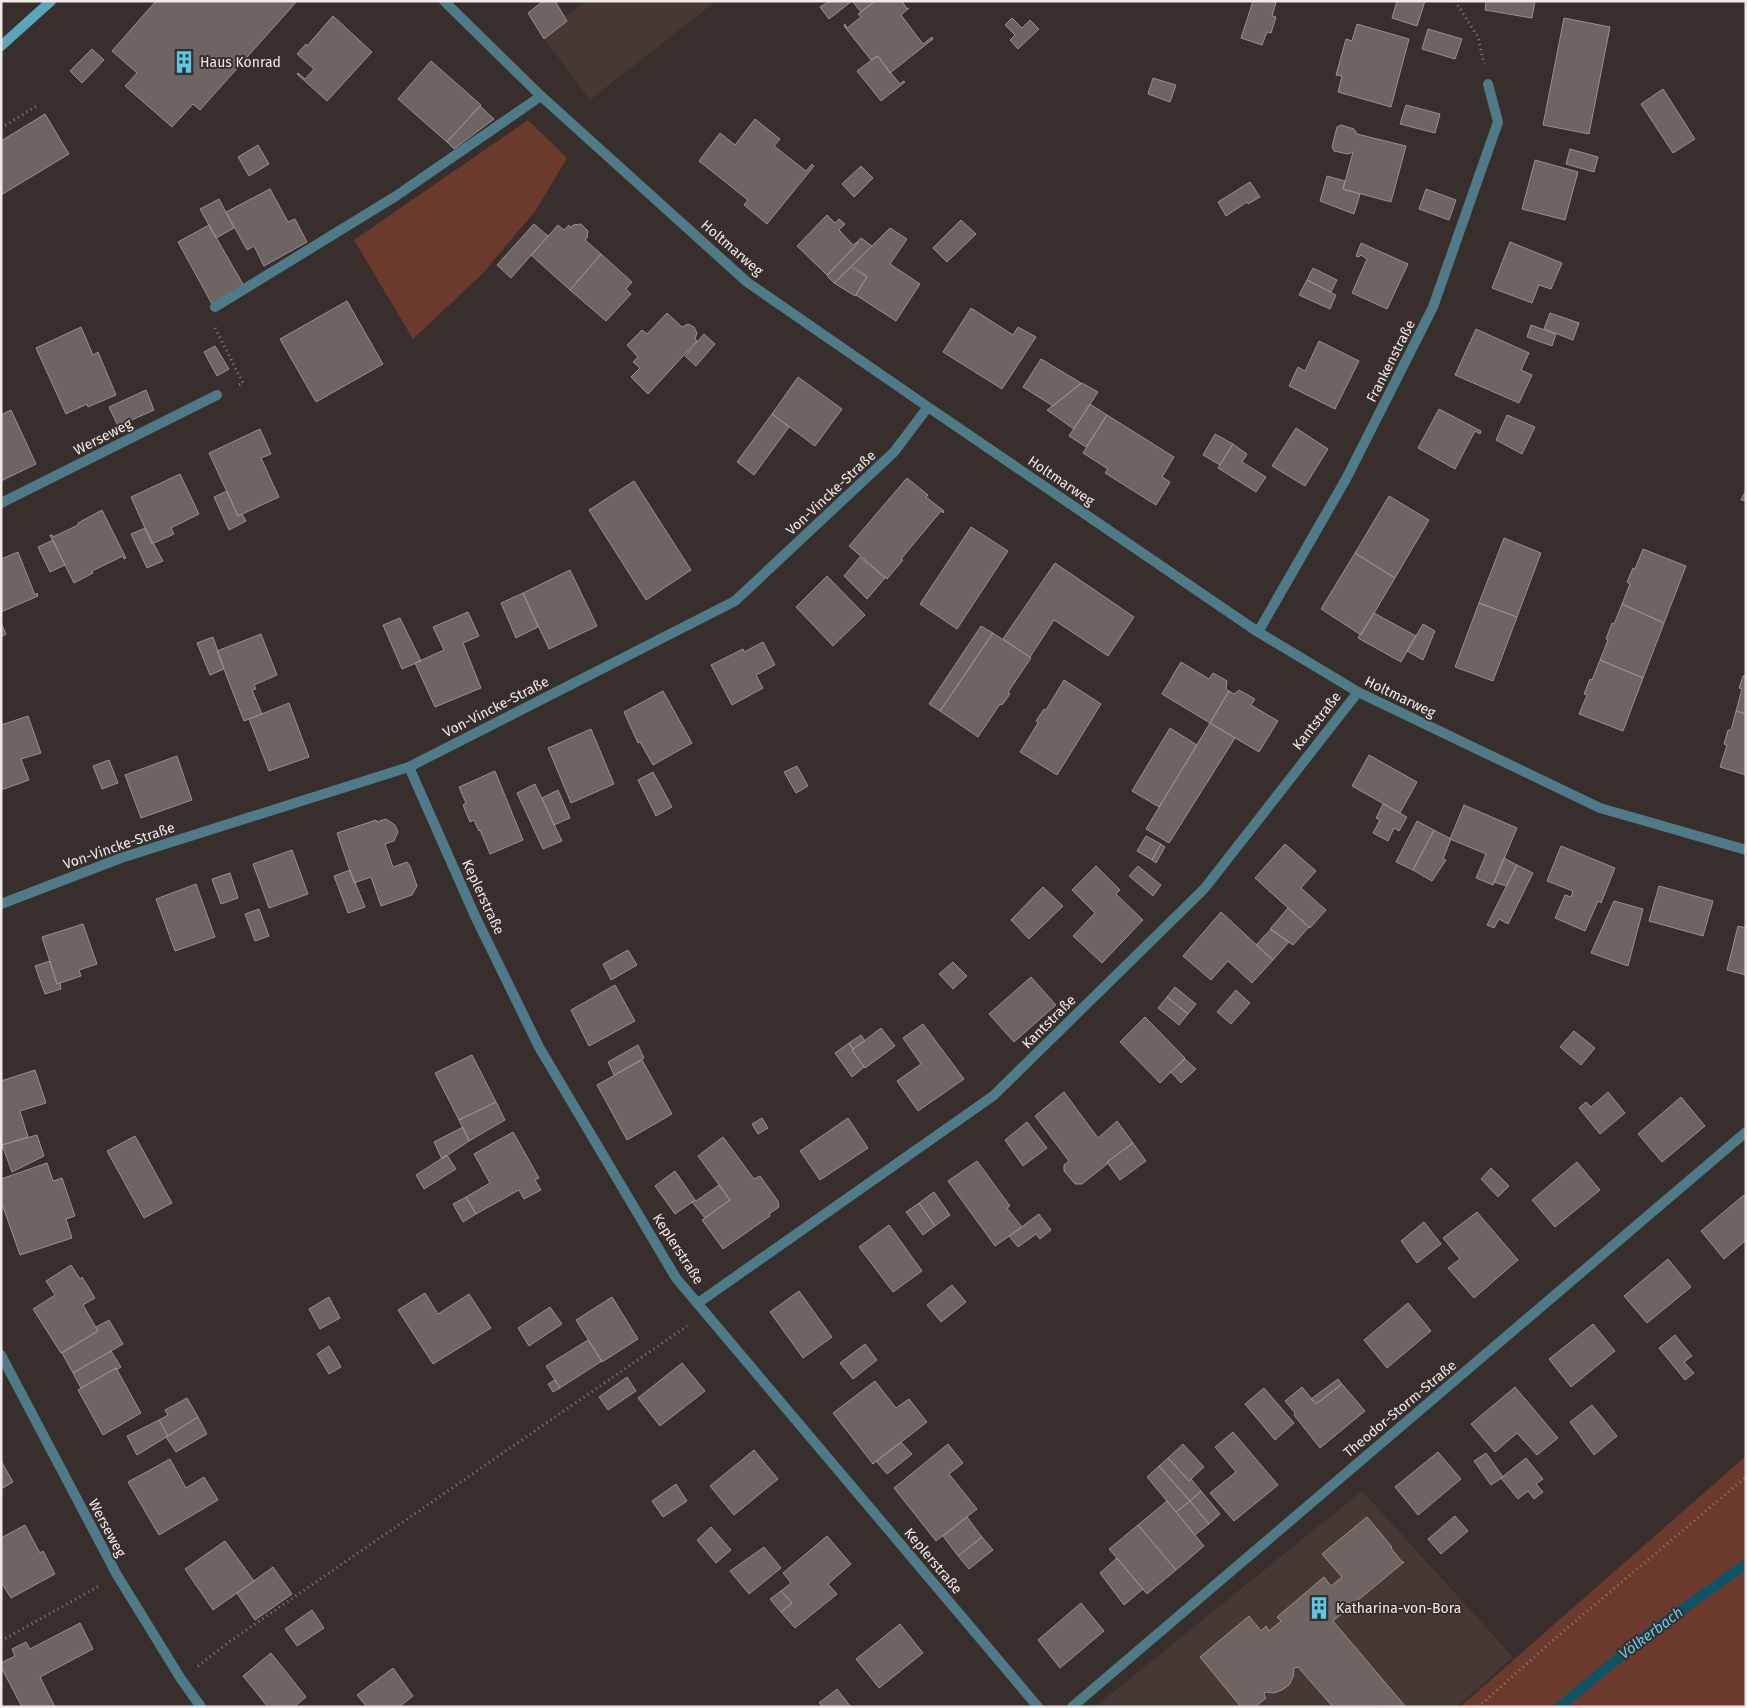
<svg xmlns="http://www.w3.org/2000/svg" width="1747" height="1708" viewBox="0 0 1747 1708" font-family="'Fira Sans',sans-serif">
<style>
.built{fill:#473834}
.green{fill:#6b3a2c}
.lines{fill:none;stroke-linecap:round;stroke-linejoin:round}
.stream{stroke:#0f5466;stroke-width:10}
.building{fill:#6e6461;stroke:#9a8f8c}
.path{stroke:#88807e;stroke-width:3;stroke-dasharray:1 4;stroke-linecap:butt}
.lane{stroke:#4f7b88;stroke-width:10}
.street{stroke:#4f7b88;stroke-width:10}
.secondary{stroke:#5ca4ba;stroke-width:10}
.labels{text-anchor:middle;dominant-baseline:central;stroke-width:4;stroke-linejoin:round;paint-order:stroke}
.poi-label{font-size:14px;fill:#f0eae9;stroke:#382f2c;text-anchor:start}
.street-label{font-size:14px;fill:#f0eae9;stroke:#382f2c}
.water-label{font-size:15px;font-style:italic;fill:#5ad2f5;stroke:#382f2c}
</style>
<rect width="100%" height="100%" fill="#382f2c"/>
<path class="built" d="M586,1h130l-126,99 -48,-65z
M1362,1491l151,166 -56,50h-362z"/>
<path class="green" d="M528,120l39,38 -31,52 -53,63 -70,66 -59,-99z
M1746,1456v251h-286z"/>
<g class="lines">
<path class="stream" d="M1559,1707l90,-74 97,-69"/>
</g>
<path class="building" d="M156,1h141l-97,109 -7,-6 -21,23 -47,-41 12,-13 -25,-22z
M543,1h12l12,20 -23,18 -16,-26z
M830,1h22l-23,18 -9,-12z
M852,1h23l-14,11z
M875,1h27l5,8 2,-1 -8,7 22,29 9,-7 1,2 -43,34 -12,-17 -7,4 -27,-34 1,-2 2,4 14,-11 -3,-3z
M1253,1l23,1 -4,14 4,1 -5,16 -4,-1 -5,13 -21,-7z
M1397,1h28l-8,25 -25,-8z
M1486,1h49l-3,17 -47,-8z
M333,16l39,36 -45,49 -30,-27 1,-1 7,6 9,-10 -17,-15 9,-10 1,2z
M1012,18l10,10 8,-8 9,9 -21,20 -8,-9 5,-5 -10,-10z
M1564,18l46,9 -21,107 -46,-9z
M1357,24l52,15 -18,68 -53,-15 4,-16 -6,-1 10,-36 6,2z
M1428,29l34,10 -7,20 -33,-10z
M92,49l12,11 -22,23 -12,-12z
M877,56l23,28 3,-3 2,1 -24,19 -24,-30z
M431,61l50,44 -34,37 -49,-43z
M1153,78l23,7 -6,17 -22,-8z
M1663,89l32,50 -22,14 -32,-49z
M1406,105l34,9 -5,19 -35,-9z
M480,106l14,13 -40,30 -7,-7z
M45,114l24,40 -68,41v-54z
M755,119l25,20 -6,7 32,25 6,-7 2,2 -47,58 -23,-19 4,-5 -49,-39 21,-28 15,12z
M1341,125l13,4 3,5 49,12 -15,56 -48,-13 10,-37 -5,2 -14,-3 -2,-4 5,-20z
M258,145l11,19 -20,12 -11,-19z
M1570,149l28,8 -4,15 -28,-8z
M1535,160l43,12 -13,48 -43,-11z
M861,166l12,12 -19,19 -12,-13z
M1327,176l18,5 -2,8 17,5 -6,20 -34,-13z
M1250,182l10,15 -12,7 -1,-2 -21,14 -8,-14z
M270,189l18,33 7,-3 12,23 -43,24 -10,-20 -7,4 -21,-38z
M1426,189l30,11 -7,20 -30,-11z
M219,199l15,29 -18,10 -16,-29z
M827,215l8,8 4,-4 6,5 -6,6 14,15 4,-3 1,1 -31,32 -30,-29z
M961,220l15,14 -29,28 -14,-14z
M534,224l14,12 -37,42 -14,-13z
M581,224l7,7 -1,7 -2,2 16,14 -31,36 -39,-35 27,-30 6,5 5,-5 2,3 2,-3z
M209,225l35,61 -32,18 -34,-62z
M890,228l17,11 -17,25 30,20 -24,37 -40,-26 11,-19 -15,-10z
M861,238l11,8 -38,37 -7,-7 31,-33 -1,-1z
M1510,242l52,21 -11,26 -12,-4 -7,18 -40,-15z
M1361,243l47,21 -21,45 -35,-16 15,-34 -6,-4 -2,2 -3,-1z
M601,254l31,28 -6,7 5,5 -25,27 -36,-31z
M851,267l16,10 -12,19 -21,-13z
M1313,268l24,12 -6,12 -24,-12z
M1307,280l29,15 -6,14 -31,-14z
M347,301l36,63 -67,38 -36,-63z
M971,308l42,27 5,-8 18,10 -34,52 -59,-37z
M667,313l15,14 6,-3 6,3 3,6 -2,6 2,2 -49,53 -17,-17 9,-9 -7,-6 5,-5 -11,-12 15,-15 5,4z
M1550,313l29,10 -6,17 -29,-11z
M1531,325l25,9 -4,12 -25,-9z
M81,327l12,28 5,-3 18,43 -28,12 -1,-3 -21,10 -30,-66z
M1476,329l53,24 -8,17 11,5 -13,28 -64,-28z
M704,334l11,10 -19,22 -11,-10z
M1319,341l40,20 -24,48 -46,-23 9,-19 7,4z
M215,346l14,23 -12,7 -13,-24z
M1041,359l40,24 -28,23 -30,-19z
M798,377l44,32 -27,37 -43,-32z
M1082,383l16,9 -24,37 -27,-19z
M146,390l8,20 -36,16 -9,-19z
M1090,404l17,11 -21,32 -17,-11z
M1439,409l42,22 -1,3 -5,-3 -20,38 -37,-21z
M11,410l25,54 -35,17v-66z
M772,414l17,13 -35,48 -17,-13z
M1107,415l67,42 -12,20 8,5 -14,23 -51,-32 3,-4 -25,-16z
M1507,415l28,12 -13,27 -26,-14z
M1296,428l32,21 -23,37 -33,-20z
M260,429l11,25 -10,4 18,39 -41,19 -29,-63z
M1215,434l18,10 -13,21 -17,-10z
M1233,444l14,10 -5,8 24,15 -10,15 -38,-24z
M180,474l19,40 -28,14 3,6 -22,10 -21,-47z
M907,478l21,17 -2,2 18,14 -1,2 -2,-2 -40,48 2,1 -16,19 -38,-33z
M634,481l57,89 -45,30 -57,-90z
M1746,490v11l-5,-1z
M227,491l11,25 4,-2 4,7 -17,9 -15,-33z
M1389,496l40,24 -34,58 -40,-25z
M102,510l24,48 -2,1 -1,-3 -31,15 1,2 -19,10 -24,-48h2l1,2 25,-12v-2z
M971,527l37,24 -51,78 -37,-25z
M145,528l18,33 -16,7 -16,-34z
M1504,538l37,15 -24,64 -38,-14z
M53,540l12,25 -15,7 -12,-25z
M1643,549l43,17 -22,57 -42,-19 8,-20 -3,-2 6,-14 2,1z
M18,552l17,43 2,-2 1,3 -37,16v-53z
M1355,553l40,25 -34,57 -40,-26z
M860,557l25,21 -18,21 -23,-23z
M1055,563l79,54 -26,39 -54,-36 -24,37 -27,-18z
M570,570l27,56 -48,23 -26,-56z
M827,576l38,39 -32,31 -37,-39z
M523,593l15,34 -22,11 -15,-35z
M1479,603l38,14 -24,64 -38,-14z
M1622,604l42,19 -21,55 -43,-18 8,-20 -2,-1 6,-16 2,1z
M468,612l11,24 -16,7 18,45 -46,19 -20,-44 29,-13 -11,-23z
M1374,613l42,23 -15,26 -43,-24z
M400,618l21,43 -19,8 -19,-44z
M1,623l5,11 -5,3z
M1423,624l12,7 -12,29 -16,-9z
M981,626l12,7 -53,78 -11,-7z
M993,633l38,25 -23,34 2,2 -8,11 -2,-1 -22,33 -38,-26z
M261,634l16,41 -23,10 2,4 -4,1 10,24 -18,7 -27,-70z
M213,637l11,32 -14,6 -13,-32z
M763,642l12,23 -19,10 7,13 -31,17 -21,-40 32,-16 1,3z
M1600,660l43,18 -20,53 -44,-17 8,-19 -3,-1 6,-15 2,1z
M1181,662l28,17 4,-6 14,8 -1,8 3,2 -19,32 -48,-29z
M1746,675v39l-10,-3 6,-22 -3,-1 4,-12z
M1064,680l37,24 -44,71 -37,-23 18,-29 -2,-2 8,-12 2,1z
M1239,690l16,9 -4,6 27,16 -19,31 -49,-29 19,-32 5,3z
M663,691l29,52 -39,22 -13,-23 -2,1 -14,-31z
M289,703l20,54 -40,14 -20,-52z
M1736,711l10,3v61l-26,-8 7,-22 -3,-1 4,-14h3z
M28,716l13,37 -20,6 8,21 -28,10v-65z
M1210,723l25,15 -66,105 -23,-14z
M1170,728l27,17 -38,62 -27,-16z
M591,729l23,55 -43,19 -23,-55z
M1369,755l48,27 -17,31 -48,-27z
M177,756l15,44 -51,18 -16,-43z
M109,760l9,23 -16,6 -9,-23z
M797,766l11,20 -12,7 -12,-21z
M495,771l28,69 -33,14 -10,-24 -1,1 -5,-11 -4,2 -7,-17 3,-2 -7,-16z
M653,772l19,35 -16,9 -18,-36z
M535,784l27,57 -19,8 -26,-56z
M558,790l12,28 -16,7 -12,-27z
M1383,804l24,13 -8,14 -5,-3 -6,13 -15,-8 7,-13 -4,-2z
M1464,805l53,23 -24,57 -17,-7 10,-24 -36,-15z
M386,819l9,6 3,7 -4,9 -9,3 8,23 14,-5 3,4 7,20 -5,9 -31,11 -10,-29 -17,6 -17,-50 39,-13 1,2z
M1417,821l17,9 -21,40 -17,-8z
M1434,830l17,9 -8,20 3,1 -14,21 -19,-11z
M1146,836l15,8 -9,16 -15,-9z
M1161,844l4,3 -9,16 -4,-3z
M1285,844l31,27 -15,17 25,22 -16,18 -55,-50z
M1561,846l54,22 -14,35 -3,-2 -13,30 -30,-13 10,-23 6,2 2,-6 -26,-10z
M292,850l16,44 -39,14 -16,-44z
M1504,858l13,7 -11,21 -12,-4z
M1517,865l16,8 -25,51 -9,-5 -5,9 -7,-3z
M1096,866l24,24 -4,4 27,26 -41,43 -29,-27 22,-23 -23,-23z
M1138,866l23,19 -8,11 -24,-20z
M350,870l15,37 -17,6 -14,-37z
M230,873l8,25 -17,6 -9,-25z
M196,884l19,53 -40,14 -19,-52z
M1659,886l54,15 -10,35 -54,-15z
M1043,887l20,19 -34,33 -18,-19z
M1614,901l29,8 -15,57 -37,-13z
M1288,908l21,19 -16,18 -23,-16z
M259,909l10,27 -14,5 -10,-27z
M1221,912l52,48 -21,23 -24,-22 -17,19 -28,-24z
M83,924l14,40 -18,6 2,6 -24,8 -15,-47z
M1738,926l8,2v47l-19,-5z
M1271,929l18,13 -16,18 -17,-15z
M628,950l9,15 -26,15 -8,-16z
M50,961l7,23 3,-1 1,6 -16,5 -10,-28z
M953,962l14,14 -14,13 -14,-15z
M1031,977l25,28 -42,37 -25,-28z
M615,985l20,36 -46,25 -18,-36z
M1175,987l21,17 -8,10 -21,-17z
M1236,990l14,13 -19,21 -14,-12z
M1167,997l21,17 -9,11 -21,-17z
M1145,1017l40,41 -25,25 -40,-41z
M923,1024l41,55 -46,32 -21,-30 24,-17 -18,-26z
M881,1028l14,18 -30,22 -13,-18z
M1574,1031l21,17 -14,17 -21,-18z
M861,1035l4,6 -12,8 -4,-6z
M849,1043l4,6 -1,1 12,17 -12,10 -17,-24z
M638,1045l6,13 -30,17 -6,-13z
M472,1055l24,47 -37,18 -24,-47z
M1185,1059l11,10 -15,14 -10,-11z
M642,1060l30,54 -45,26 -30,-55z
M35,1070l11,33 -26,8 8,26 -26,8 1,2 -2,1v-67z
M1064,1092l34,46 19,-17 16,22 -26,19v2l-25,20h-7l-11,-13v-6l5,-4 -34,-45z
M1608,1092l17,21 -25,21 -21,-26 7,-6 5,5z
M1681,1097l24,29 -43,36 -24,-28z
M496,1102l9,18 -36,21 -10,-21z
M762,1118l6,10 -10,6 -6,-10z
M848,1118l20,30 -48,32 -20,-29z
M1027,1122l20,26 -24,18 -18,-26z
M463,1127l6,14 -27,18 -8,-17z
M513,1132l26,46 -4,2 6,10 -17,9 -5,-9 -43,24 -10,-17 24,-14 -16,-29z
M37,1135l7,21 -32,16 -10,-27z
M135,1136l37,67 -28,15 -37,-67z
M723,1137l31,42 6,-3 18,25 1,6 -10,7 1,2 -47,33 -21,-29 28,-20 -32,-44z
M1133,1143l13,18 -26,19 -13,-18z
M447,1155l9,14 -32,20 -8,-14z
M977,1161l33,45 -3,2 15,19 -27,19 -47,-65z
M1577,1162l23,28 -45,37 -23,-27z
M47,1163l6,18 9,-3 13,38 -9,3 6,19 -52,17 -19,-54v-22z
M1491,1168l18,18 -11,11 -17,-18z
M675,1171l20,29 -20,14 -20,-28z
M719,1185l11,15 -25,18 -13,-16 3,-2 1,1z
M934,1192l16,23 -15,11 -16,-23z
M1744,1195l2,3v42l-22,19 -23,-28z
M466,1197l10,17 -13,8 -10,-18z
M919,1203l16,23 -12,9 -17,-23z
M1477,1212l41,48 -44,38 -26,-30 12,-9 -17,-21z
M1039,1214l12,16 -11,9 -4,-5 -18,13 -9,-11z
M1424,1222l17,22 -24,19 -16,-22z
M889,1225l33,46 -29,21 -34,-45z
M1668,1259l23,28 -44,36 -23,-27z
M71,1265l9,14 2,-2 13,21 -12,7 15,26 -37,22 -28,-44 22,-14 -9,-14z
M952,1285l14,17 -25,20 -14,-17z
M799,1291l33,46 -29,21 -33,-46z
M425,1293l13,21 31,-20 22,34 -58,36 -35,-54z
M329,1297l11,21 -20,11 -11,-20z
M612,1297l26,42 -36,23 -26,-42z
M1408,1303l23,28 -44,37 -23,-28z
M550,1307l12,17 -33,22 -11,-18z
M109,1320l14,24 -50,29 -11,-20 36,-22 -2,-4z
M1593,1324l22,27 -44,36 -22,-28z
M1675,1335l17,21 -8,6 10,11 -9,7 -26,-32z
M588,1340l14,21 -42,27 -14,-22z
M865,1344l12,16 -24,19 -13,-16z
M329,1346l12,21 -12,7 -12,-20z
M111,1351l10,16 -5,3v-2l-35,20 -8,-15z
M682,1363l23,28 -45,35 -22,-28z
M116,1368l25,45 -38,22 -25,-45z
M627,1377l9,14 -28,19 -9,-13z
M1338,1379l4,5 -26,20 -5,-5z
M555,1380l5,8 -7,4 -5,-8z
M875,1381l21,27 13,-9 18,23 -54,42 -40,-51z
M1342,1384l23,27 -45,37 -26,-33 1,-2 -10,-12 17,-14 14,17z
M1515,1387l43,51 -21,17 -20,-22 -22,19 -24,-28z
M1264,1388l30,35 -19,17 -30,-36z
M187,1398l11,19 -30,19 -9,-16 9,-5 -3,-5z
M1592,1405l25,31 -23,19 -24,-33z
M198,1417l9,17 -31,18 -10,-15z
M159,1420l9,16 -31,19 -10,-19z
M1233,1432l45,53 -44,36 -24,-28 26,-21 -21,-25z
M901,1442l11,12 -25,20 -11,-13z
M948,1444l15,19 -14,11 28,35 -41,32 -42,-53z
M1183,1444l21,23 -15,14 -21,-23z
M754,1450l24,29 -44,36 -24,-29z
M1438,1452l23,27 -43,36 -23,-28z
M1486,1453l17,24 -12,8 -17,-24z
M1168,1458l21,23 2,-2 10,12 -11,10 -31,-35z
M1526,1458l17,21 -7,5 7,8 -9,7 -6,-8 -10,8 -17,-21z
M170,1459l16,29 18,-11 14,23 -59,35 -31,-53z
M1,1461l12,21 -12,7z
M1159,1466l31,35 -14,11 -29,-35z
M676,1484l11,17 -24,16 -11,-16z
M1201,1491l19,23 -11,10 -19,-23z
M1167,1501l37,45 -28,24 -38,-45z
M1190,1501l19,23 -14,11 -19,-23z
M1455,1516l13,15 -27,23 -13,-15z
M967,1517l15,20 -24,19 -15,-20z
M1367,1517l25,30 -1,1 11,14h2l-71,59 72,85 -72,1 -35,-40 -4,1 -1,9 -4,8 -7,5 -8,3 -9,-1 -1,3 2,3 -11,9h-14l-41,-50 49,-41 12,15 5,-5 3,5 12,-10 -4,-4 47,-40 7,9 11,-9 -20,-23z
M25,1525l15,28 3,-2 12,23 -44,24 -10,-16v-44z
M1138,1525l38,45 -29,24 -38,-45z
M711,1527l20,23 -15,13 -19,-23z
M827,1536l24,28 -23,20 9,10 -42,34 -14,-16 11,-9 -11,-12 10,-8 -8,-10z
M982,1537l11,13 -24,19 -11,-13z
M225,1541l29,40 -41,29 -28,-41z
M764,1547l17,21 -32,26 -19,-23z
M1117,1558l26,31 -19,16 -24,-32z
M273,1567l19,27 -37,26 -18,-27z
M781,1591l11,12 -11,9 -11,-13z
M1081,1603l23,28 -44,37 -22,-28z
M312,1610l12,18 -27,18 -12,-17z
M80,1623l13,26 -53,28 15,30h-33l-21,-40v-4l14,-7 -3,-7 14,-7 4,7z
M900,1624l23,29 -44,35 -23,-29z
M271,1653l35,44 -12,10h-26l-25,-31z
M393,1668l20,28 -14,11h-32l-10,-12z
M837,1689l14,18h-28l-4,-4z"/>
<g class="lines">
<path class="path" d="M1455,1l23,36 6,27
M1,128l37,-23
M215,328l28,55 -6,3
M1,1641l98,-55
M198,1666l31,-24 458,-316
M1478,1707l80,-71 188,-159"/>
<path class="lane" d="M215,307l181,-111 145,-100"/>
<path class="street" d="M444,1l97,95 206,186 181,125 330,225 100,60 242,116 146,42
M1,503l216,-108
M1258,632l88,-153 87,-172 65,-185 -10,-38
M409,767l66,149 64,131 137,231 362,429
M1,904l120,-46 288,-91 326,-166 159,-149 34,-45
M698,1303l295,-207 211,-207 154,-197
M1,1355l116,220 64,104 20,28
M1072,1707l674,-575"/>
<path class="secondary" d="M1,46l50,-45"/>
</g>
<defs>
<symbol id="building-bare" viewBox="-9 -9 18 18"><path d="M-4-6H4V6H1V3H-1V6H-4ZM-2.5-4.3h1.7v1.8h-1.7ZM.8-4.3h1.7v1.8H.8ZM-2.5-1h1.7V.8h-1.7ZM.8-1h1.7V.8H.8Z" fill="#5cc7e7" stroke="#382f2c" stroke-width="2.5" paint-order="stroke"/></symbol>
</defs>
<g fill-rule="evenodd">
<use href="#building-bare" x="168" y="46" width="32" height="32"/>
<use href="#building-bare" x="1303" y="1592" width="32" height="32"/>
</g>
<g class="labels">
<g class="poi-label">
<text x="200" y="62">Haus Konrad</text>
<text x="1336" y="1608">Katharina-von-Bora</text>
</g>
<g class="street-label">
<text transform="translate(732 248) rotate(41)">Holtmarweg</text>
<text transform="translate(1391 361) rotate(-63)">Frankenstraße</text>
<text transform="translate(103 437) rotate(-27)">Werseweg</text>
<text transform="translate(1061 481) rotate(34)">Holtmarweg</text>
<text transform="translate(831 493) rotate(-43)">Von-Vincke-Straße</text>
<text transform="translate(1400 697) rotate(26)">Holtmarweg</text>
<text transform="translate(496 707) rotate(-27)">Von-Vincke-Straße</text>
<text transform="translate(1317 721) rotate(-52)">Kantstraße</text>
<text transform="translate(119 846) rotate(-19)">Von-Vincke-Straße</text>
<text transform="translate(483 897) rotate(65)">Keplerstraße</text>
<text transform="translate(1049 1022) rotate(-45)">Kantstraße</text>
<text transform="translate(678 1249) rotate(57)">Keplerstraße</text>
<text transform="translate(1400 1409) rotate(-40)">Theodor-Storm-Straße</text>
<text transform="translate(107 1528) rotate(62)">Werseweg</text>
<text transform="translate(933 1561) rotate(50)">Keplerstraße</text>
</g>
<g class="water-label">
<text transform="translate(1651 1633) rotate(-37)">Völkerbach</text>
</g>
</g>
<rect width="1747" height="1708" fill="none" stroke="#f0eae9" stroke-width="5"/>
</svg>
